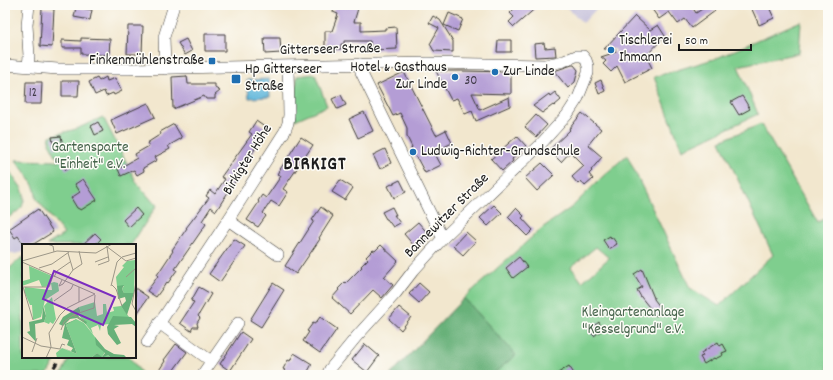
<svg xmlns="http://www.w3.org/2000/svg" width="833" height="380" viewBox="0 0 833 380" font-family="Dekko,sans-serif">
<style>
.industrial{fill:#c5c0da}
.green{fill:#7fce8e;stroke:#4e7555;fill-rule:evenodd}
.forest{fill:#67b179;stroke:#42664a}
.water{fill:#5db5da;stroke:#3c687b}
.building{fill:#b49dd5}
.lines{fill:none;stroke-linecap:round;stroke-linejoin:round}
.street-casing{stroke:#3c3a37;stroke-width:12}
.street{stroke:#fff;stroke-width:11}
.rail{stroke:#1c1c1c;stroke-width:3;stroke-dasharray:6 3;stroke-linecap:butt}
.poi-dot{fill:#1f6fb2;stroke:#fdfcf7;stroke-width:1.5}
.labels{text-anchor:middle;dominant-baseline:central;stroke-width:3;stroke-linejoin:round;paint-order:stroke}
.number-label{font-size:13px;fill:#423c4a}
.poi-label{font-size:15px;fill:#1c1c1c;stroke:#fdfcf7;text-anchor:start}
.street-label{font-size:15px;fill:#1c1c1c;stroke:#fdfcf7}
.park-label{font-size:15px;fill:#44634a;stroke:#fdfcf7}
.district-label{font-size:19px;font-weight:bold;letter-spacing:1px;fill:#1c1c1c;stroke:#fdfcf7}
.inset-road{fill:none;stroke:#9c9687;stroke-width:1}
.view{fill:#7b2cbf;fill-opacity:0.15;stroke:#7b2cbf;stroke-width:2}
.inset-edge{fill:none;stroke:#1c1c1c;stroke-width:2}
</style>
<rect width="100%" height="100%" fill="#fdfcf7"/>
<filter id="ink" filterUnits="userSpaceOnUse"><feTurbulence type="fractalNoise" baseFrequency=".025" numOctaves="2"/><feDisplacementMap in="SourceGraphic" scale="8" xChannelSelector="R" yChannelSelector="G"/><feConvolveMatrix kernelMatrix="1 2 1 2 8 2 1 2 1" color-interpolation-filters="sRGB"/></filter>
<filter id="wash" filterUnits="userSpaceOnUse"><feTurbulence type="fractalNoise" baseFrequency=".012" numOctaves="4" result="noise"/><feDisplacementMap in="SourceGraphic" scale="16" xChannelSelector="R" yChannelSelector="G"/><feGaussianBlur stdDeviation="0.9" result="paint"/><feColorMatrix in="noise" values="0 0 0 0 0 0 0 0 0 0 0 0 0 0 0 0 0 1.4 0 .05"/><feComposite in="paint" operator="in"/></filter>
<g filter="url(#wash)">
<rect width="100%" height="100%" fill="#f2e7ce"/>
<path class="industrial" d="M564,5h36l-17,18z
M39,207l17,25 -21,13h-12v7l-8,2 -4,-1 -3,-1 -3,-3v-19z"/>
<path class="green" d="M801,21l-2,32 -61,13 20,48 -76,36 -28,-73 63,-19z
M315,74l12,32 -32,14 2,-44z
M103,117l34,66 16,19 4,3 -26,40h-84l17,-11 -28,-36c2,-11 -14,-29 -20,-38l43,1 -10,-18 1,-7 26,-7z
M761,124l57,99 10,-7v159h-336l23,-20 -51,-57 78,-70 30,-21 29,-29 26,-23 63,133 29,18 54,-51 -53,-114zM596,247l13,11 -27,24 -11,-15z
M5,164l5,8 11,15 3,7v6l-2,7 -4,4 -13,9z
M23,257v100h34l-10,18h-42v-114l5,7 6,-6z
M70,357h59l14,18h-82z"/>
<path class="forest" d="M464,298l52,57 -24,20h-102z"/>
<path class="water" d="M269,79l1,18 -21,1 -2,-18z"/>
<g id="blocks">
<path class="building" d="M335,5h24l-5,17h7v9l24,-1v-2l11,-1 1,22 -26,1 -1,-9h-26v3h-3v5h-16v-18h7l6,-17 -5,-2z
M518,5h21l-25,22 -5,-5 5,-5 -4,-4z
M649,5h42l5,8 12,-8h3l4,6 -23,17 -7,-9 -7,5 -9,-12 -10,7z
M750,5h18l6,13 -15,7z
M76,7l16,3 -2,10 -16,-3z
M42,8l12,1 -2,38 -12,-1z
M449,13l14,6 -5,12 -14,-6z
M433,16l7,4 13,21v11l-19,-1 -4,-7 9,-16 -10,-5z
M635,16l15,14 8,-5 7,11 -19,20 6,12 -27,14 -8,-16 -6,6 -8,-8 3,-3 -5,-4 15,-5 -1,-3h-11z
M128,26h15l-1,28h-15z
M205,34h20v17h-20z
M81,38l29,1 -1,16 -28,-1v-6h-19v-8l19,1z
M264,38h16l1,15 -16,1z
M186,39l6,12 -7,4 -7,-12z
M498,40h13v12h-14z
M544,43l1,5 10,-1 1,9 -21,1 -1,-13z
M572,65h2l4,5 -3,12 -7,6 -14,-17z
M436,71h26l49,1v22l-39,-1 8,17 29,-13 1,9 -34,15 -4,-10 -7,3 -8,-16 -6,2z
M404,72l32,63 10,-5 6,13 -18,9 7,13 -16,8 -8,-15h-1l-5,-10 1,-1 -5,-10v-9l-7,-15 -7,3 -16,-31z
M187,76l1,8h27v4l5,3 -5,4v4h-9l-2,-3 -31,13 -1,-32z
M106,77l1,4 8,-3 7,13 -8,4 -1,-2 -7,3 -2,-5 -9,4 -6,-13 8,-4 2,3z
M601,80l4,11 -6,3 -4,-11z
M62,81h17l-1,15h-16z
M26,82h16l-1,22h-16z
M555,92l6,8 -7,6 -1,-1 -11,8 -9,-7 16,-12 1,2z
M341,95l5,10 -9,4 -5,-10z
M742,96l8,13 -11,6 -8,-13z
M148,103l7,14 -38,17 -6,-14z
M364,112l9,19 -15,7 -9,-19z
M582,113l19,16 -13,16 14,12 -11,13 1,1 -3,3 4,5 -8,7 -4,-5 -3,3 -6,-7 12,-11 -14,-14 -9,10 -12,-12 21,-20 -1,-1z
M536,115l11,10 -11,12 -11,-10z
M256,121l10,7 -12,20 1,1 -15,22 1,1 -25,39 -5,-4 -9,14 4,3 -31,45 2,1 -9,13 -1,-1 -11,15 -9,-6 11,-15 -1,-1 16,-24 -1,-1 15,-22h-1l23,-30 -3,-2 4,-6 5,4 10,-15 -4,-2 31,-43 -3,-2z
M98,122l5,9 -8,4 -4,-9z
M174,124l8,14 -14,8 2,3 -15,8 2,3 -14,8 1,3 -7,4 -3,-5 -13,6 -3,-7 19,-11 -2,-4 14,-8 -2,-3 14,-9 -1,-2z
M61,136l2,10 -9,2 -2,-11z
M517,136l9,10 -14,13 1,2 -11,10 -11,-12z
M301,137l12,8 -30,44 5,3 -9,14 -8,-5 -8,12 3,3 -8,11 -11,-7 12,-18 -1,-1 4,-6 4,3 15,-22 -4,-2z
M385,149l6,14 -11,6 -7,-14z
M70,157l4,8 -8,5 -5,-9z
M542,163l12,12 -17,16 -12,-13z
M83,179l14,21 -16,10 -4,-2 -6,-10 9,-6 -5,-8z
M340,180l13,8 -8,12 -13,-8z
M400,180l6,12 -12,6 -6,-12z
M494,205l8,8 -14,13 -8,-8z
M321,207l12,9 -14,22 1,1 -24,35 -11,-8 29,-45 -2,-1z
M392,207l4,8h-2l6,8 -7,4 -6,-8h-1l-4,-7z
M136,208l6,7 -13,12 -6,-7z
M516,208l8,8 -2,2 11,12 -6,6 -19,-19z
M38,209l15,23 -21,13h-8l-6,-9 -3,2 -6,-9z
M418,222l12,14 -14,12 -12,-14z
M466,232l10,9 -13,14 -10,-9z
M95,233l6,6 -6,6h-13z
M610,236l1,2 1,-1 5,7 -8,5 -6,-9z
M234,239l11,7 -25,36 -11,-8z
M381,245l17,16 -14,16 9,8 -11,13 -9,-8 -23,24 -18,-16 7,-8 -1,-1 7,-7 1,1 16,-16 -1,-1 7,-7 -2,-2 7,-7 2,1z
M519,257l8,10 -14,11 -7,-10z
M642,269l12,29v1l9,12 -7,5 -15,-19 -4,-7 5,-3 -8,-13z
M273,283l11,7 -23,37 -11,-7z
M419,283l10,9 -10,11 -10,-9z
M199,287l12,7 -13,22 2,2 -3,5 1,4h-5l-2,4 -11,-8 14,-21 -3,-1z
M135,288l13,9 -13,20z
M399,307l12,10 -10,13 -12,-11z
M320,317l17,12 -17,24 -17,-12 6,-9 -2,-1 6,-8 2,1z
M599,322l3,8 -8,6 -5,-6z
M241,332l10,7 -21,32 -10,-7z
M718,342l2,4 3,-2 4,7 -5,2 1,2 -8,4 -1,-1 -10,6 -4,-7 3,-1 -2,-3z
M176,344l11,8 -17,23h-14l9,-14 -1,-1z
M365,344l14,12 -12,16 -15,-12z
M294,353l18,11 -6,11h-24l3,-5 -2,-1 5,-9 2,1z
M569,366l6,9h-20z"/>
</g>
</g>
<g filter="url(#ink)">
<use href="#blocks" fill-opacity="0" stroke="#3c3a37" stroke-width="1"/>
<g class="lines">
<defs>
<path id="street" d="M360,64l1,8 79,161 4,4
M5,65l53,4h71l299,-6 117,2 19,-4 12,-5h7l3,4 2,6v7l-10,25 -11,17 -28,31 -95,91 -31,34 -17,22 -39,43 -27,33 -3,6
M28,66l1,-10 -2,-31 2,-20
M165,69l-1,-32 10,-32
M228,220l50,35
M159,323l52,38
M147,342l81,-122 57,-89 3,-8 1,-8 -1,-49
M202,375l36,-52"/>
</defs>
<use href="#street" class="street-casing"/>
<use href="#street" class="street"/>
<path class="rail" d="M49,375l9,-14"/>
</g>
</g>
<g class="poi-dot">
<circle cx="611" cy="50" r="4"/>
<rect x="208" y="57" width="8" height="8" rx="2"/>
<circle cx="495" cy="72" r="4"/>
<circle cx="455" cy="77" r="4"/>
<rect x="231" y="74" width="10" height="10" rx="2"/>
<circle cx="413" cy="152" r="4"/>
</g>
<g class="labels">
<g class="number-label">
<text x="471" y="81">30</text>
<text x="33" y="93">12</text>
</g>
<g class="poi-label">
<text x="619" y="41">Tischlerei<tspan x="619" dy="17">Ihmann</tspan></text>
<text x="204" y="61" text-anchor="end">Finkenmühlenstraße</text>
<text x="447" y="68" text-anchor="end">Hotel &amp; Gasthaus<tspan x="447" dy="17">Zur Linde</tspan></text>
<text x="245" y="70">Hp Gitterseer<tspan x="245" dy="17">Straße</tspan></text>
<text x="503" y="72">Zur Linde</text>
<text x="421" y="152">Ludwig-Richter-Grundschule</text>
</g>
<g class="street-label">
<text transform="translate(330 50) rotate(-1)">Gitterseer Straße</text>
<text transform="translate(248 160) rotate(-58)">Birkigter Höhe</text>
<text transform="translate(447 216) rotate(-45)">Bannewitzer Straße</text>
</g>
<g class="park-label">
<text x="90" y="148">Gartensparte<tspan x="90" dy="17">"Einheit" e.V.</tspan></text>
<text x="633" y="313">Kleingartenanlage<tspan x="633" dy="17">"Kesselgrund" e.V.</tspan></text>
</g>
<g class="district-label">
<text x="315" y="165">BIRKIGT</text>
</g>
</g>
<g transform="translate(22 244)">
<rect width="114" height="114" fill="#f2e7ce"/>
<path d="M113,16l-1,33h-10l-2,-4 2,-3h-7l-1,-9 8,-10 -2,-1 5,-5zM7,22l23,10 -2,10 -8,1 -3,-7 -17,6v-9l1,4 7,-2zM32,38l4,1 1,8 -14,9 -4,17 -8,3 -1,-15h-2l-6,-14 1,-4 25,3h2l-1,-7zM30,53l4,22 -3,5 -3,-2 -1,2 -5,-2 2,-6 -2,-10zM73,58l2,14 6,-2v-10h3l1,9 7,-2 -1,-4 8,-1 8,11h-15l-5,7 -8,1 -1,6 -2,-6 -7,3 2,6 -15,-20 3,-1 -2,-6zM54,75l8,4 11,14 10,15 -3,5 6,-2 3,3h-9l-5,-5 -6,5h-34l-1,-5 6,-5 15,6 -11,-29z" fill="#7fce8e"/>
<path d="M102,41l-2,4 2,4h10l-7,22 -6,-9 5,-5 -1,-4 -7,2 -1,-13zM21,62l3,10 -2,6 -9,2 1,18 -9,-10 3,-1 -1,-9 13,-3zM57,63l2,6 -3,1 1,3 8,5 -1,2 -9,-6 -7,1 -7,7 -4,-2 4,-7zM91,72l18,1 5,6v4l-4,-3 -18,1 5,1 -5,3 7,14 -4,2 -9,-11 -1,-7zM55,75l-11,6 11,29 -14,-6 8,3 2,-3 -6,-3 2,-5 -7,-2 3,-14zM73,93l10,12 9,5 10,1 3,3h-16l-3,-3 -6,3h-11l6,-5 5,4 3,-4 -9,-8z" fill="#67b179"/>
<path class="inset-road" d="M25,0l6,2 1,6M84,2l20,15 10,-3M0,17l35,-10 39,2 16,-9M0,18l73,32 -28,14 -7,7 -11,18 2,14 -5,11M73,18l13,-5M76,21l11,-4 -2,-14M17,24l13,-4 17,-12M51,26l9,-6 -3,-13M32,33l3,-6 13,-9M104,33l10,-9M40,36l-3,6 4,-2 10,-14 -5,-17M114,38l-4,22 4,7M90,41l4,4 6,17M89,42l6,-24 5,-5 14,-4M1,43h26l4,-11M1,43l10,33M57,43v15M32,57l17,-12 2,-4M62,77l-11,-6 21,-7 1,-13M39,86l3,-8 9,-7M0,93l19,9 19,3 2,-5 3,1M10,108l5,-14"/>
<path class="view" d="M32,27l61,26 -12,28 -60,-26z"/>
<rect width="114" height="114" class="inset-edge"/>
</g>
<rect width="833" height="380" fill="none" stroke="#fdfcf7" stroke-width="20"/>
<path d="M679 44v6h72v-6" fill="none" stroke="#1c1c1c" stroke-width="2"/>
<text x="685" y="44" font-size="12" fill="#1c1c1c" stroke="#fdfcf7" stroke-width="3" paint-order="stroke">50 m</text>
</svg>
